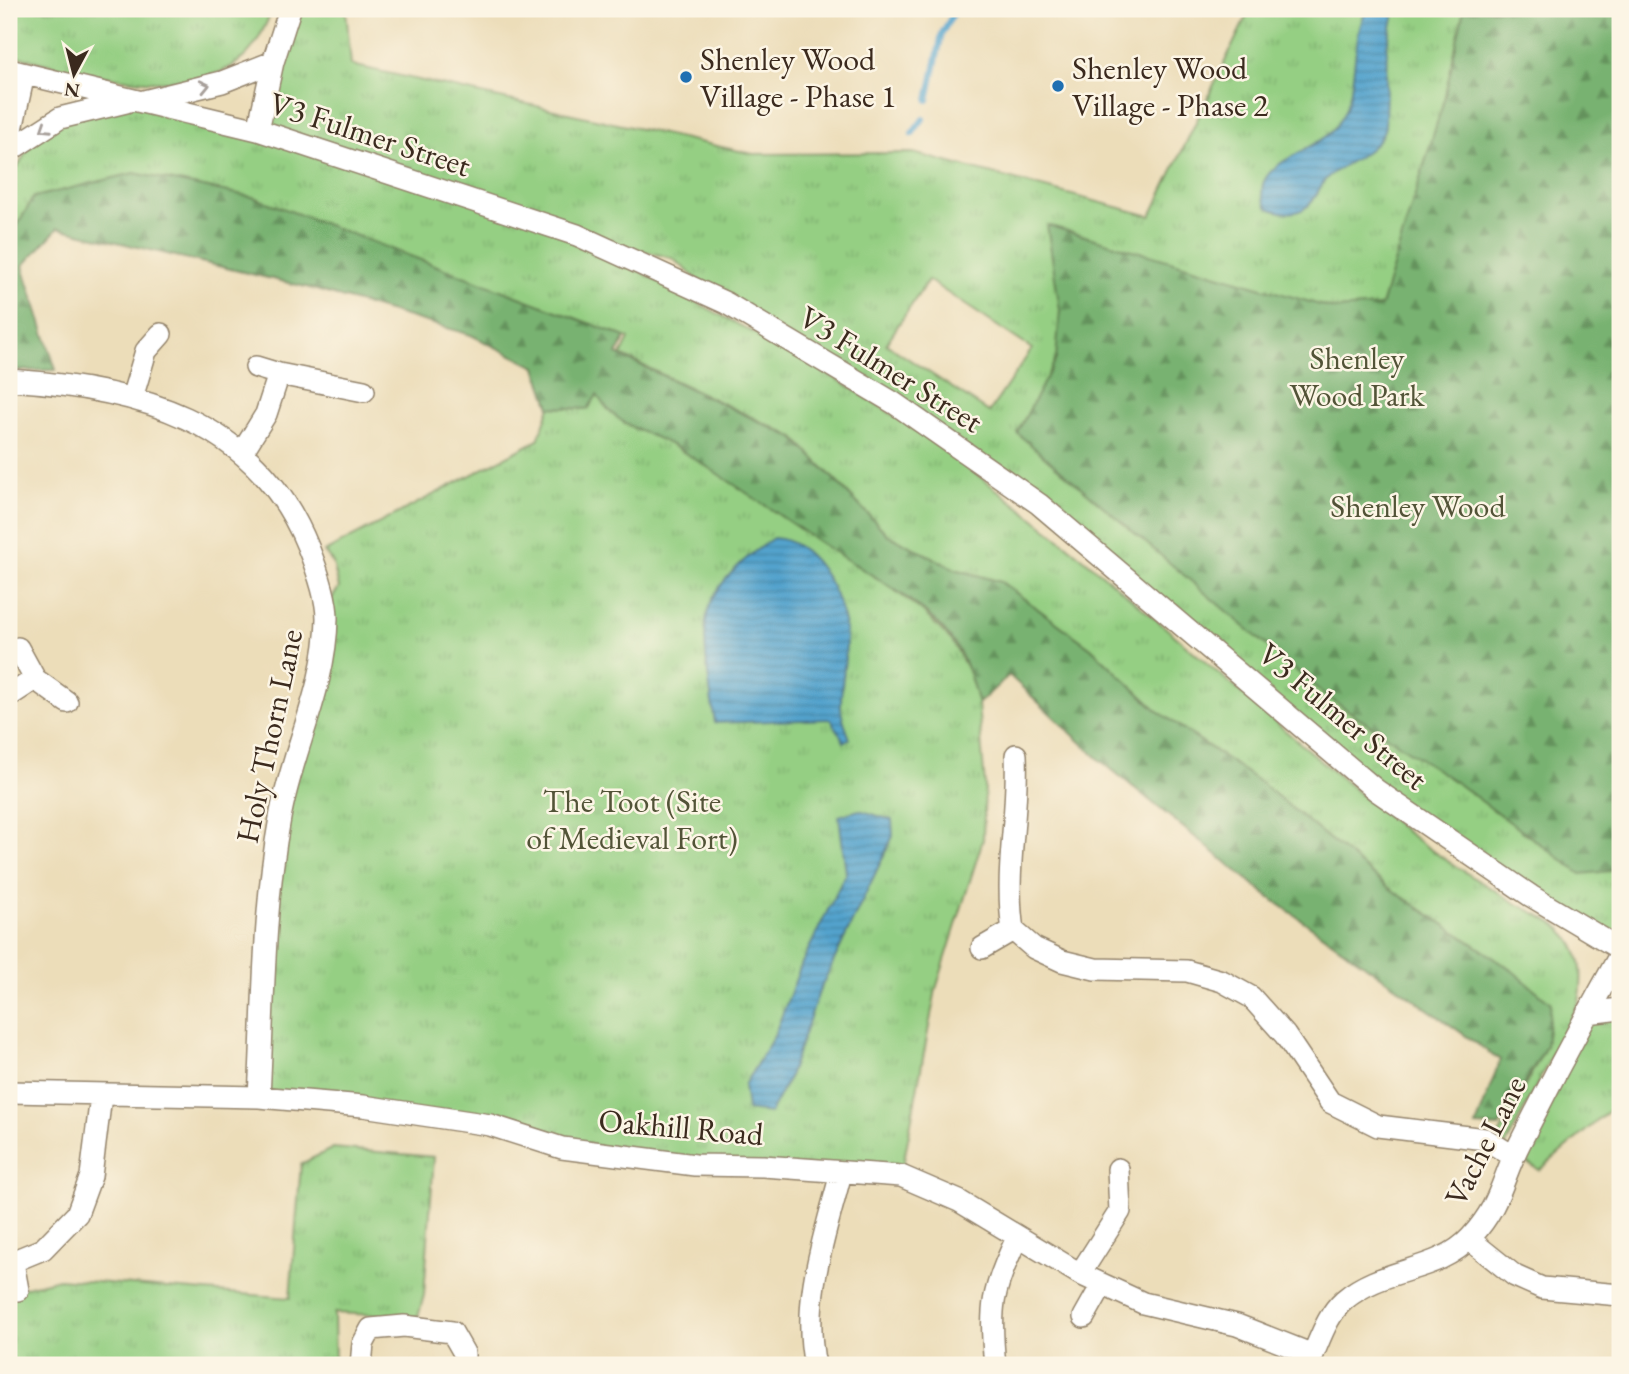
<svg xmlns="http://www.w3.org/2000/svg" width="1629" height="1374" viewBox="0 0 1629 1374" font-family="'EB Garamond',serif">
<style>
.grass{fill:url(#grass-tufts);stroke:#687c50;stroke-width:2;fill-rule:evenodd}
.forest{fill:url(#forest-firs);stroke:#5a6e48;stroke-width:2}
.water{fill:url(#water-rules);stroke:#466676;stroke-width:2}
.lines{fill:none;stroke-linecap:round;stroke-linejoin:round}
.stream{stroke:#52a3cd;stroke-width:6}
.minor-casing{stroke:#94846c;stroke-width:24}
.minor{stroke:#fff;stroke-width:21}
.oneway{stroke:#a79f9a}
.poi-dot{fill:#1f6fb2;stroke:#fcf5e5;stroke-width:2.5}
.labels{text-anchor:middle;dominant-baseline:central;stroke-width:5;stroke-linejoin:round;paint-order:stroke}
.poi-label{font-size:32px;fill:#3b2a1e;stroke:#fcf5e5;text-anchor:start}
.street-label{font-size:32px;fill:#3b2a1e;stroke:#fcf5e5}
.park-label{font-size:32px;fill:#525337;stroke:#fcf5e5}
</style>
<defs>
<pattern id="grass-tufts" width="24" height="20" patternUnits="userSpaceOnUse" patternTransform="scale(1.75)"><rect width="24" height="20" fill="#95cf83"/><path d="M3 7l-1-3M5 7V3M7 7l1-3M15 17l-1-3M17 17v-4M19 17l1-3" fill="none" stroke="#81b271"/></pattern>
<pattern id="forest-firs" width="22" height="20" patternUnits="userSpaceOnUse" patternTransform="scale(1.75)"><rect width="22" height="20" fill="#78b271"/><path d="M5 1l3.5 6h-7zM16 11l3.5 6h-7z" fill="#64915c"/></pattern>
<pattern id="water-rules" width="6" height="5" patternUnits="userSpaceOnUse" patternTransform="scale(1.75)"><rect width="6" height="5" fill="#52a3cd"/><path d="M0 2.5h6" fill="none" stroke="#4585a6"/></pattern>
</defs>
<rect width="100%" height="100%" fill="#fcf5e5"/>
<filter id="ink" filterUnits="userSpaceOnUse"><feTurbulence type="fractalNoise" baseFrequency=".0143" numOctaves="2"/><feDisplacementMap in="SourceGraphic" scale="14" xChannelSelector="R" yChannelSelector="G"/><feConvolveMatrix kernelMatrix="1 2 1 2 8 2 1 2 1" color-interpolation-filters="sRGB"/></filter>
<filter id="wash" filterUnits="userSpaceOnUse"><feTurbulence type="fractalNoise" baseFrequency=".00686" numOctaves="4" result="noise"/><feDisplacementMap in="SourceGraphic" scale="28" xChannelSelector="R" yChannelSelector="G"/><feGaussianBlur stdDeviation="1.57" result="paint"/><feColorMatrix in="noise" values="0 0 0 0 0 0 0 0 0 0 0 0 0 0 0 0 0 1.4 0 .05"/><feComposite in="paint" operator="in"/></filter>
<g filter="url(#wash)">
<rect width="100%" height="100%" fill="#ecddb9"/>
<path class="grass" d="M9,9h264c-9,18 -15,36 -30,49 -52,47 -175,12 -234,-4z
M290,9h56l5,56 402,89 160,-1 238,63 99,-207h370v940l-244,-159 -337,-286 -313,-201 -54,-45 -91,-22c92,59 193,102 286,162 190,122 352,282 527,424 36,30 79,55 118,79 16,10 37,17 50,29 21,20 22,46 17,72l-75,147 -10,-4 52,-99 -38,-79 -119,-79 -128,-105 -102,-71 -68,-64 -90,-66 -46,-13 -67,-34 -94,-98 -173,-82 8,-16 -15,-7 -580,-135 -25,42v-57l19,-33 32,-31 72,-18 126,30zM928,280l104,69 -43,63 -103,-68z
M597,394l30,31 33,14 37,21 176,114 49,37 30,30 18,33 8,30 7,82 -2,53 -47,150 -35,187 -206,-11 -205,-40 -231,-28 11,-207 62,-292 7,-10 -6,-25 -9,-11 214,-112 12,-33 38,2z
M1620,1009l-3,95 -77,66 -27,-14 74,-143z
M333,1148l101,9 -10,138 -6,22 -84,-4 1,52h-326v-74l50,-12 231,19 11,-134z"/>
<path class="forest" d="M1464,9h156v861l-39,4 -127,-93 -128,-85 -309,-263 39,-74 4,-49 -13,-85 287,84 47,-3 63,-206z
M134,173l119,24 373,140 -9,17 177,84 94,97 67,34 46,13 90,66 68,64 102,71 128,105 119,79 43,36 -5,43 -47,81 -23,-1 24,-66 -231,-163 -169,-137 -91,-85 -31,29c-6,-22 -12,-45 -26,-64 -34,-44 -91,-69 -136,-100 -46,-31 -90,-62 -137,-91 -33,-19 -61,-20 -82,-54l-9,14 -38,-2 -14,-40 -65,-32 -165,-48 -248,-59 -35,38 33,104 -47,1v-132l25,-42z"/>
<path class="water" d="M1367,9h28l-8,37 -2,81c-7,26 -38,33 -57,50 -10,9 -11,24 -23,31 -12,8 -25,5 -37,0 -26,-41 41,-54 63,-76 32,-33 16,-85 36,-123z
M773,538c39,2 64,50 71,84 6,27 -4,59 -3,86 0,10 6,22 9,31l-6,3 -13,-23 -116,4c-4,-27 -14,-83 -8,-108 6,-31 41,-60 66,-77z
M859,810l33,10 1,16 -74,156 -30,85 -19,36 -23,-3 -3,-25 30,-49 28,-73 44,-90 -7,-57z"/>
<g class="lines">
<path class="stream" d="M928,100l14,-67 14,-24
M912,134l11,-15"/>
</g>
</g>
<g filter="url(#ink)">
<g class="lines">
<defs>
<path id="minor" d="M9,70l249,60 319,105 149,68 168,100 145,101 337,286 155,106 89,53
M144,101l78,-19 51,-20
M258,130l15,-68 17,-53
M9,143l15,-69
M9,151l51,-33 66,-16
M279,374l85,17
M9,380c126,8 247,38 299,167 8,20 19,49 19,71 -1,70 -35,132 -47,200 -17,91 -16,187 -21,279
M132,398l14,-47 15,-17
M243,451l23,-37 13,-40 -23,-7
M18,648l17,31
M9,696l26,-17 32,23
M1016,755c3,58 -12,117 -3,175l21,18 28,13 33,8 92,2 35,10 29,16 34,38 45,67 48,24 107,13 28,17
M982,948l31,-18
M1587,1013l33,-4
M9,1092l250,5 104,9 127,19 72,23 133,17 68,1 138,10 58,25 121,73 63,29 94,22 76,30
M1469,1239l46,37 27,12 78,7
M9,1263l34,-14 34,-35 14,-38 10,-80
M13,1263l5,27
M1080,1274l40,-63 -2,-42
M1084,1317l18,-32
M361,1365l2,-21 8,-15 33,-3 48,6 12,21v12
M815,1365c-14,-65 10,-129 26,-192
M995,1365c-6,-57 -3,-75 22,-127
M1308,1365c11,-21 17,-48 36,-65 38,-33 94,-27 127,-63 31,-34 30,-57 49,-94 32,-64 65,-126 100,-188"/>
</defs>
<use href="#minor" class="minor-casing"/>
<use href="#minor" class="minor"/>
</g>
<defs><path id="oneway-chevron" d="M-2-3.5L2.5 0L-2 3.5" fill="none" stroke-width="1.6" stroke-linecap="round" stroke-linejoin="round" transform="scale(1.75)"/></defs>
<g class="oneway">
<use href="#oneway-chevron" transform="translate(205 86) rotate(-13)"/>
<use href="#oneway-chevron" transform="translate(45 128) rotate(147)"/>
</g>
</g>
<g class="poi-dot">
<circle cx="686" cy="77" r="7"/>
<circle cx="1058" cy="86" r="7"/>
</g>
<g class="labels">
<g class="poi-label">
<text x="700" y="59">Shenley Wood<tspan x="700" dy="37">Village - Phase 1</tspan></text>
<text x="1072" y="68">Shenley Wood<tspan x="1072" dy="37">Village - Phase 2</tspan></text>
</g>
<g class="street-label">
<text transform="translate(370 134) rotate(18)">V3 Fulmer Street</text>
<text transform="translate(891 369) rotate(32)">V3 Fulmer Street</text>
<text transform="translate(1343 716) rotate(40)">V3 Fulmer Street</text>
<text transform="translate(269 736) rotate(-78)">Holy Thorn Lane</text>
<text transform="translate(681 1127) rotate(5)">Oakhill Road</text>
<text transform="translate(1485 1141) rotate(-63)">Vache Lane</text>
</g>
<g class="park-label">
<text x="1357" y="358">Shenley<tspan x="1357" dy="37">Wood Park</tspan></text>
<text x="1418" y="506">Shenley Wood</text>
<text x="632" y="801">The Toot (Site<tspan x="632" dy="37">of Medieval Fort)</tspan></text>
</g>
</g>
<rect width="1629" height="1374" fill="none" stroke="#fcf5e5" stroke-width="35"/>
<g transform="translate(74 74) rotate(187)" stroke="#fcf5e5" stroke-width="5" paint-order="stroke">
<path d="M0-5L12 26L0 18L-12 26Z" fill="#3b2a1e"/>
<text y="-10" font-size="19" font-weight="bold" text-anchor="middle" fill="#3b2a1e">N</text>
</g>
</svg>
